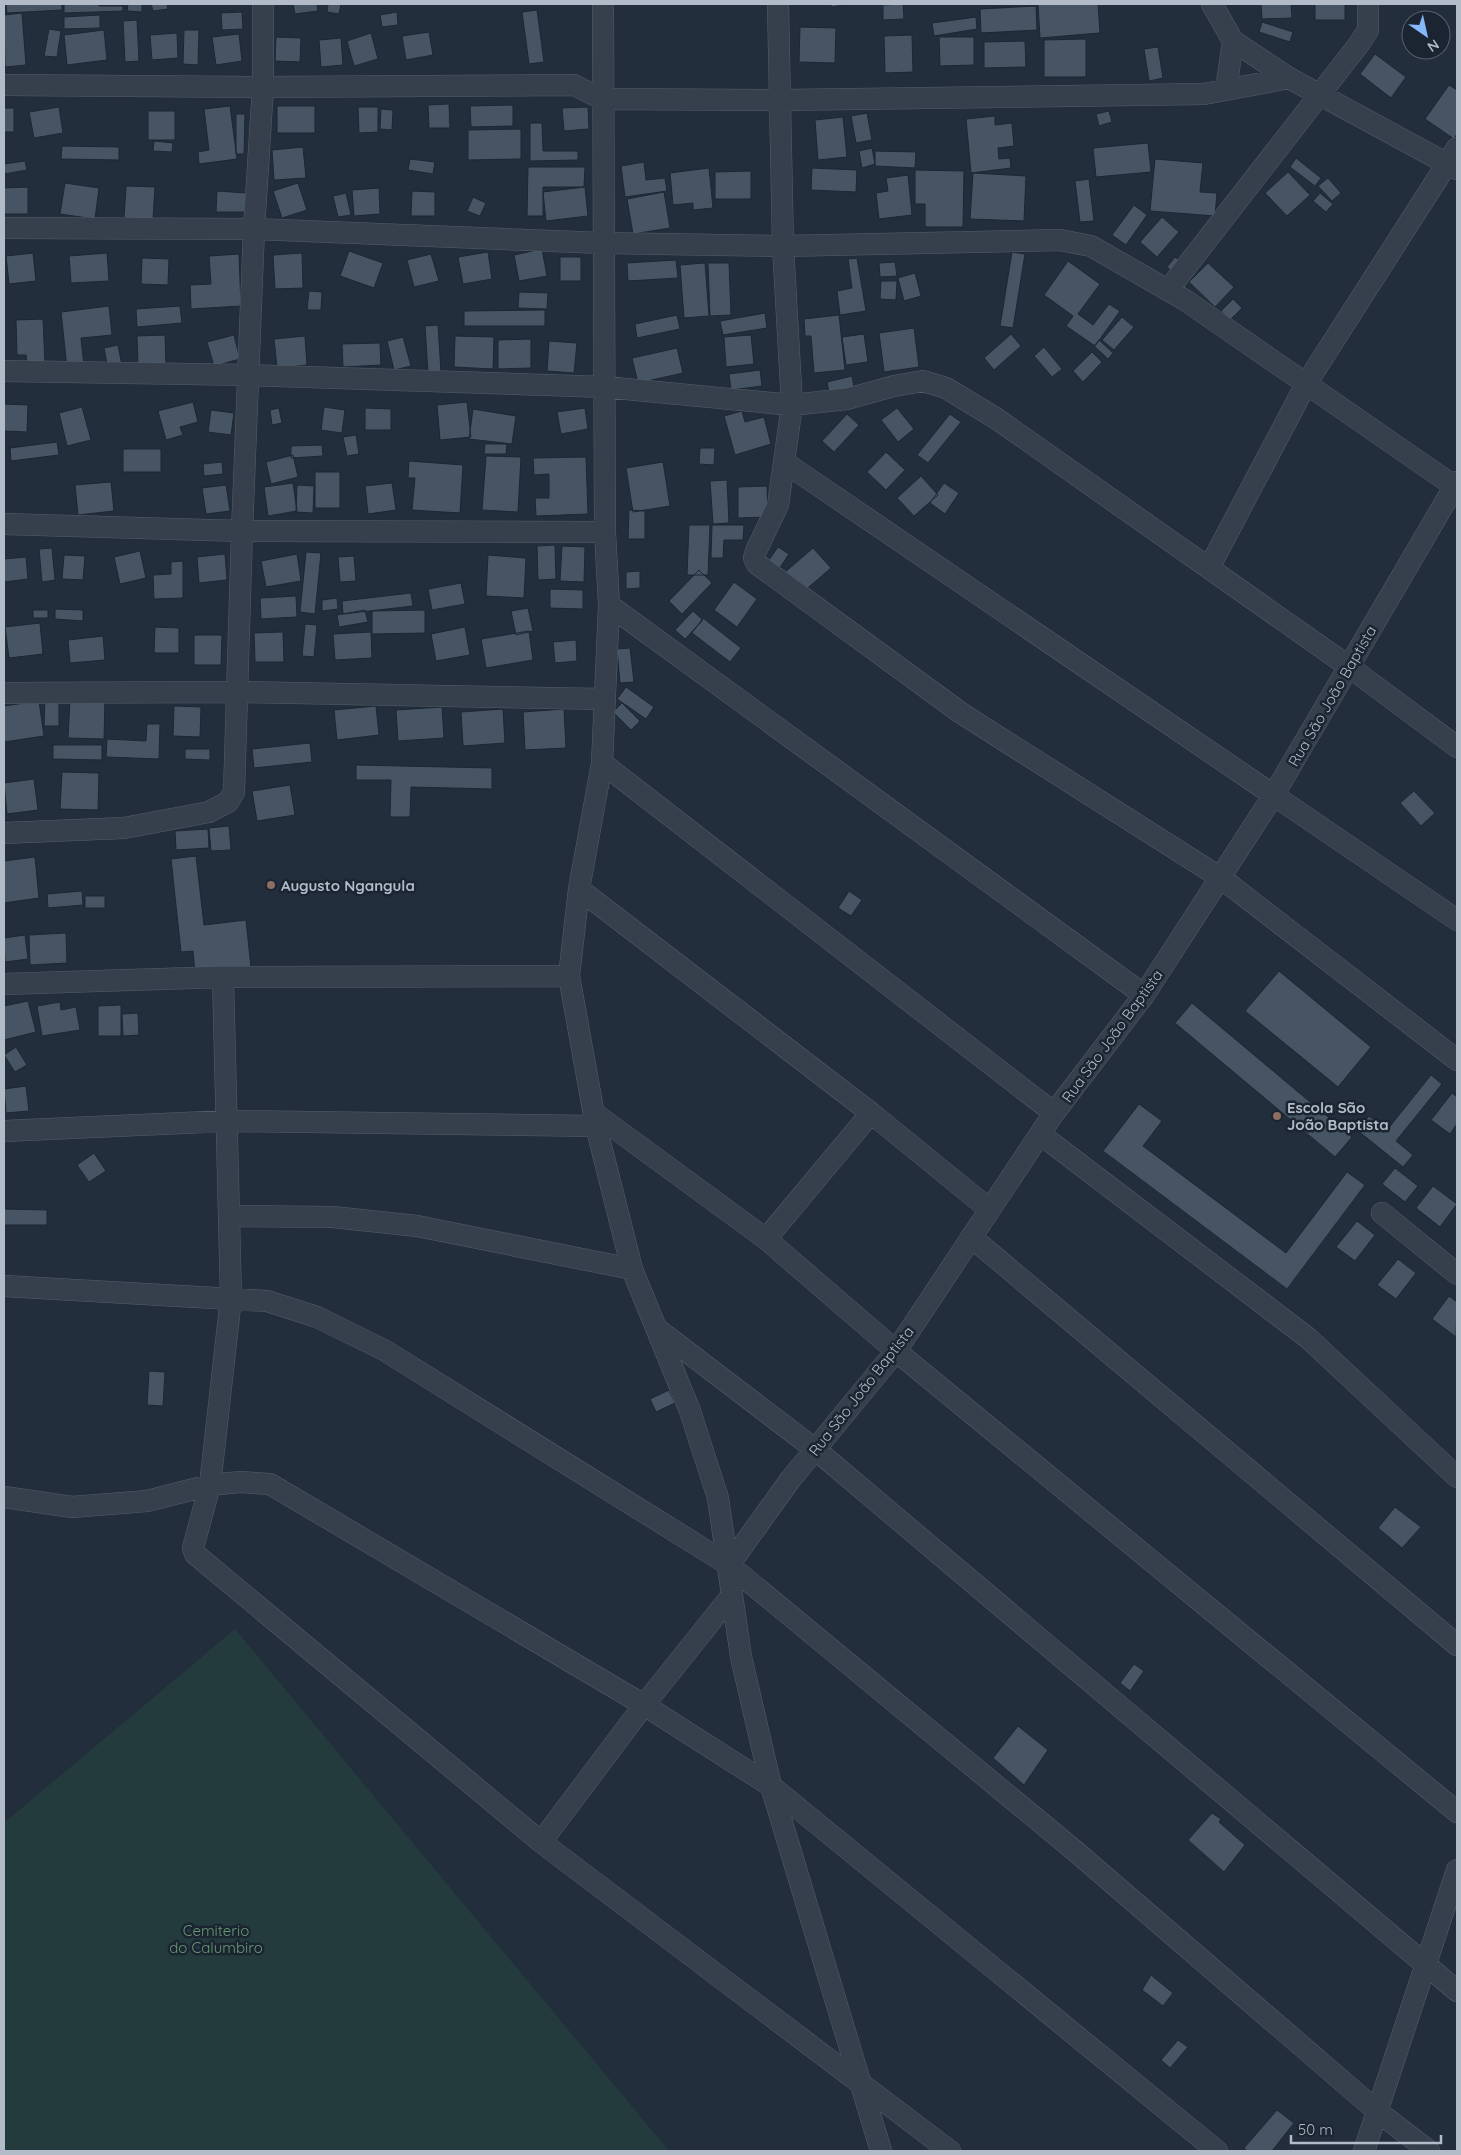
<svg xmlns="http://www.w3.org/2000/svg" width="1461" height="2155" viewBox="0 0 1461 2155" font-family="Quicksand,sans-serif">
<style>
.green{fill:#243b3d}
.building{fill:#465463;stroke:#1d2733}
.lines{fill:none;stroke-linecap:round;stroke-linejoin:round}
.minor-casing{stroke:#545e6a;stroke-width:22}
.minor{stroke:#36404c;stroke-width:21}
.education-dot{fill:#8d6e63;stroke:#1b2531;stroke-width:2}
.labels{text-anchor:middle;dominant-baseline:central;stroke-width:5;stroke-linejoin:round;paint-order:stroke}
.street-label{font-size:15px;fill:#b2bbc8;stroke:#1b2531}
.poi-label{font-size:15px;font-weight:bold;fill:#b2bbc8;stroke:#1b2531;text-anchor:start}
.park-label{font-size:15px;fill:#689971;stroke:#1b2531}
</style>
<rect width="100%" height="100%" fill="#222e3c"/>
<path class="green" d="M235,1629l434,522h-665v-328z"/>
<path class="building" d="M6,4h56v6l-55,3z
M64,4h35v2h24v5l-59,2z
M128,4h14v8l-15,-1z
M151,4h16l1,5 -15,2z
M293,4h24l1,7 -23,3z
M328,4h13l-2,10 -12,-2z
M831,4h19l-19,3z
M903,4l1,15 -21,1v-15z
M1038,4h60l2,29 -60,5z
M1261,4h30l1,14 -30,1z
M1315,4h30v16h-30z
M1036,6l1,24 -56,3 -1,-24z
M537,10l7,52 -15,2 -7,-52z
M242,12l1,17 -21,1 -1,-17z
M397,12l1,13 -16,2 -2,-12z
M22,13l4,52 -21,2 -1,-52z
M100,15v13l-36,1v-12z
M976,17l1,12 -43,7 -2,-13z
M137,20l2,41 -14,1 -2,-41z
M1262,22l31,10 -3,10 -31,-10z
M800,27l36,1 -1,35 -36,-1z
M49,29l12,2 -4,26 -13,-1z
M104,30l3,30 -40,5 -3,-30z
M184,30h15l-1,35 -15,-1z
M429,32l4,23 -27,5 -4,-24z
M177,33l1,25 -26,2 -2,-25z
M371,33l7,26 -24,7 -7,-25z
M239,34l3,27 -26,4 -4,-28z
M912,35l1,37 -28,1 -1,-37z
M276,37l25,1 -1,24 -25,-1z
M939,37h35v28l-34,1z
M341,38l2,27 -22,2 -2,-27z
M1086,39v38h-42v-37z
M1025,41l1,26 -42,1v-26z
M1158,47l5,31 -14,3 -5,-32z
M1375,54l31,23 -15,21 -31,-24z
M1449,85l8,5v44l-3,5 -29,-20z
M449,104l1,24h-21l-1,-23z
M513,105v21l-42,1 -1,-21z
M230,106l7,53 -38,5 -1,-12 11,-2 -5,-41z
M277,106h38v27h-38z
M59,107l4,26 -29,5 -5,-26z
M358,107h20v25l-19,1z
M588,107l1,22 -25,2 -2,-23z
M4,108h10v24h-10z
M381,109l12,1 -1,20 -12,-1z
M148,111h27v29h-27z
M1109,111l3,11 -13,4 -3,-12z
M867,113l5,27 -16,3 -5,-27z
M236,114h9l-1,40h-8z
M995,116v9l17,-2 2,23 -16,2 1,11 11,-1 1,10 -40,5 -5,-54z
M843,117l4,40 -29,3 -3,-40z
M530,123h12l1,28h35v9l-48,1z
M521,129v30l-53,1v-30z
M154,141l19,2 -1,9 -19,-1z
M1148,143l3,29 -55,5 -3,-29z
M62,146l57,1v13l-58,-1z
M303,147l3,31 -32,2 -2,-30z
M872,148l3,16 -13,4 -3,-17z
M875,151l41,1 -1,16 -40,-2z
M1296,158l25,20 -6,8 -25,-19z
M410,159l25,3 -2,12 -25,-4z
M1155,159l48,4 -3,29 17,1 -2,23 -65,-5z
M25,161l2,9 -22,4 -1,-10z
M644,162l2,18 19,-2 2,13 -42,6 -4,-31z
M528,167h57l-1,20h-41v29h-16z
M709,168l4,40 -20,2v-7l-20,2 -3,-32z
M812,168l45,2 -1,22 -45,-2z
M915,170l49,1 -1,56h-38v-23h-10z
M751,171v28h-36v-27z
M1288,172l22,23 -23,21 -22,-23z
M973,173l53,3 -2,45 -54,-2z
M908,175l4,40 -33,4 -3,-26 12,-2 -2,-13z
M1328,178l13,15 -9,8 -14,-15z
M1089,179l5,42 -14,1 -5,-41z
M65,183l34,5 -4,31 -35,-5z
M298,183l9,27 -25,8 -9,-27z
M126,186l29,1 -2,32 -29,-1z
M28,187v27h-24v-26z
M585,187l3,29 -42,5 -3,-29z
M379,188l1,26 -26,2 -2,-26z
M217,191l29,2 -1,19h-29z
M412,191l23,1v24h-24z
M664,192l6,36 -37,6 -6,-35z
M346,193l5,22 -13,2 -5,-21z
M1320,193l13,11 -7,8 -13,-11z
M473,197l13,6 -6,13 -13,-5z
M1134,205l13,10 -21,30 -14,-10z
M1162,217l17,15 -22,25 -17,-15z
M542,249l5,27 -28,5 -5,-26z
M349,251l34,12 -9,25 -34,-12z
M488,252l4,27 -29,5 -5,-27z
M1012,252l13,2 -12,74 -13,-2z
M33,253l3,28 -27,3 -3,-28z
M107,253l2,28 -38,2 -2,-27z
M302,253l1,35 -28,1 -2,-34z
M239,254l2,52 -50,3 -1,-24 21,-1 -2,-28z
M431,254l8,27 -25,6 -7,-27z
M560,257h21v24h-21z
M1175,257l9,7 -9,10 -8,-7z
M142,258l27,1 -1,26 -27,-1z
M857,258l9,53 -26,4 -3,-24 15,-3 -4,-29z
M676,260l2,18 -50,3 -1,-18z
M1068,261l32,23 -22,30 15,11 16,-21 11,7 -25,35 -29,-20 7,-10 -29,-21z
M895,262l2,14 -17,1 -1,-14z
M705,263l4,53 -25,2 -4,-53z
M708,263h21l2,52 -21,1z
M1208,263l26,24 -19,20 -26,-25z
M915,273l6,23 -17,5 -6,-23z
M881,281h16l-1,19 -16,-1z
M309,291l13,1 -1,18h-14z
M519,292l29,1 -1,16 -29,-1z
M1233,299l9,9 -12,12 -9,-9z
M109,306l3,29 -31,3 3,28 -17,2 -6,-56z
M180,306l2,17 -45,4 -1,-18z
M545,310v16h-81v-15z
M765,313l2,15 -44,7 -3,-14z
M677,315l3,14 -43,9 -2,-14z
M839,315l6,55 -31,3 -3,-37h-6l-1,-17z
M1122,317l12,10 -20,23 -12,-10z
M43,319l2,44 -18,1 -1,-9h-9l-1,-35z
M438,325l3,47 -13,1 -3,-47z
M914,328l5,39 -35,5 -5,-39z
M864,334l4,28 -22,3 -4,-28z
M1011,334l10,12 -27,24 -10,-12z
M165,335l1,31 -28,1 -1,-31z
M234,335l6,24 -26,7 -7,-24z
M751,335l3,29 -28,3 -2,-30z
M305,336l2,29 -30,3 -3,-29z
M455,336l39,1 -1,32 -39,-2z
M403,337l8,29 -17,4 -7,-29z
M531,339v29l-33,1v-29z
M1099,340l14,13 -5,6 -14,-13z
M549,341l28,2 -3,30 -27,-2z
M380,343l1,22 -38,2 -1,-23z
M118,345l4,21 -14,3 -4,-21z
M1044,347l18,22 -10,8 -18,-21z
M677,348l6,25 -45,10 -6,-25z
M1092,352l10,10 -19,20 -10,-11z
M760,370l2,16 -31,4 -2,-16z
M852,376l2,11 -25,6 -2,-11z
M193,402l5,20 -18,5 3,8 -17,5 -8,-29z
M467,402l4,35 -31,3 -3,-35z
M4,404l24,1 -1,27 -23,-1z
M82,407l9,33 -24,6 -8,-33z
M324,407l21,3 -3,23 -21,-3z
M279,408l3,15 -10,2 -2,-15z
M365,408l26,1v21h-26z
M585,408l3,21 -27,5 -4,-22z
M897,408l17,21 -16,13 -17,-22z
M473,409l43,7 -4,28 -43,-5z
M211,410l23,3 -3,22 -23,-3z
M742,411l3,11 19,-5 7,27 -36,11 -11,-39z
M847,414l12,11 -25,27 -12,-11z
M950,414l11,8 -33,41 -11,-8z
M356,435l3,19 -12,2 -4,-19z
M57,442l2,13 -48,6 -1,-13z
M485,444h22l-1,10h-22z
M322,445l1,11 -32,2v-12z
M700,448h15l-1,17 -15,-1z
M123,449h38v23h-38z
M886,452l19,18 -19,20 -19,-18z
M293,455l5,22 -27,7 -5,-22z
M486,456l35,1 -3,55 -36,-2z
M586,457l2,57 -52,2 -1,-18h14v-24l-15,1 -1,-17z
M409,461l54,4 -3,48 -48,-3 3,-32h-7z
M222,462l1,12 -19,2 -1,-12z
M663,462l7,44 -37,6 -7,-44z
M315,472h25v36h-25z
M921,476l17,19 -24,21 -17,-18z
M727,480l2,43 -16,1 -3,-43z
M111,482l3,29 -36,4 -3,-30z
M293,483l4,28 -29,5 -4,-29z
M392,483l4,27 -28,4 -3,-28z
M944,483l15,10 -14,21 -15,-11z
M226,485l4,26 -24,3 -4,-26z
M297,485l17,1 -1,27 -17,-1z
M767,486l1,31 -30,1v-31z
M629,510l16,1v28h-17z
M689,525h21l-2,50h-21z
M712,525h32l-1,15h-19l-1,18h-12z
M555,545l1,34 -18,1 -1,-34z
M562,546l23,1 -1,35 -24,-1z
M778,547l11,7 -12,18 -11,-8z
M52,548l3,32 -13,2 -3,-33z
M813,548l18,20 -29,25 -18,-20z
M140,551l6,27 -26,6 -6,-27z
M306,552l15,1 -6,61 -15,-2z
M225,554l2,26 -28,3 -2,-26z
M297,554l4,27 -35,6 -5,-26z
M64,555l21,1 -2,24 -21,-1z
M488,555l38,3 -2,40 -38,-2z
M354,556l2,25 -16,1 -2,-25z
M26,557l2,22 -24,3v-23z
M183,561v37l-29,1 -1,-24 18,-1v-12z
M699,570l13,13 -30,31 -13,-13z
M640,571v17l-14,1v-17z
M734,582l23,17 -20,28 -23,-17z
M461,583l4,21 -33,6 -4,-21z
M550,589l33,1v19l-33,-1z
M411,593l2,13 -70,8 -1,-13z
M296,596l1,21 -36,2 -1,-21z
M337,598l1,11 -16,2v-11z
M528,608l5,23 -17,4 -5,-24z
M55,609l28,1v11l-28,-2z
M33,610h15v8h-15z
M365,610l3,12 -29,5 -2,-12z
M425,610v23l-53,1v-23z
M693,611l10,9 -18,19 -10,-9z
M703,618l38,30 -11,14 -38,-29z
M40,623l3,31 -34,4 -4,-31z
M305,624l12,1 -3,32 -12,-1z
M155,627l24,1v25h-25z
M465,627l5,28 -34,6 -5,-27z
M529,631l4,29 -47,8 -5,-29z
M283,632l1,30h-29l-1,-29z
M371,632l1,26 -37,2 -2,-26z
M194,635h28l-1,30h-27z
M103,636l2,24 -35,3 -2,-23z
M576,640l1,21 -22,2 -2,-21z
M630,648l4,34 -14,1 -3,-34z
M626,687l28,20 -8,12 -29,-20z
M45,699h14v27h-15z
M70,699l35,1 -1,39 -36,-1z
M39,701l5,35 -40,6v-36z
M622,703l18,18 -9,9 -18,-18z
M174,706l27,1 -1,30 -27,-1z
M376,706l3,29 -42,5 -3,-30z
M442,707l2,31 -46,3 -2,-31z
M503,709l2,34 -42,3 -2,-34z
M564,709l2,39 -41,2 -2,-38z
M147,724h13l-1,35 -53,-2 1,-18 39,2z
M310,743l2,19 -58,6 -2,-19z
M53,745h49v15l-49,-1z
M185,749h25v11l-25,-1z
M356,765l136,3v21l-81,-2 -1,30h-20l1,-37h-35z
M62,772l37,1 -1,37 -38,-1z
M34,779l4,31 -31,4 -3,-31z
M290,785l5,30 -38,6 -5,-30z
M1414,791l21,22 -14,13 -21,-23z
M229,826l2,24 -20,1 -2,-23z
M208,829l1,19 -33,2 -1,-19z
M196,856l8,69 42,-5 5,48 -56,6 -2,-23 -12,1 -10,-93z
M35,857l4,41 -35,5v-42z
M82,891l1,14 -35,3 -1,-14z
M849,891l13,9 -11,16 -13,-8z
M85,896h20v12h-20z
M66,933l1,30 -37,2 -1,-30z
M25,935l3,24 -23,3 -1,-24z
M1279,971l92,76 -33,40 -93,-76z
M28,1001l8,31 -32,8v-34z
M60,1002l1,8 15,-3 4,23 -38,6 -5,-30z
M1192,1003l160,134 -17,20 -160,-134z
M121,1005v31h-23v-30z
M138,1013l1,22 -16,1 -1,-22z
M16,1047l11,18 -12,7 -11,-17z
M1431,1075l11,9 -46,57 17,14 -10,12 -46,-37 12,-14 18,14z
M26,1086l3,25 -23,2 -2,-24z
M1452,1093l5,4v27l-7,10 -19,-14z
M1139,1104l23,17 -19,25 143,107 61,-81 18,13 -78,104 -184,-138z
M94,1153l12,18 -17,11 -12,-17z
M1395,1168l23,18 -13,16 -23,-18z
M1433,1186l24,18 -17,23 -24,-19z
M4,1209l43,1v15h-43z
M1357,1221l18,14 -20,26 -19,-14z
M1398,1259l18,14 -20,26 -19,-14z
M1449,1296l8,6 -1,35 -24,-18z
M149,1371l16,1 -2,34 -16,-1z
M669,1390l6,13 -19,9 -6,-13z
M1395,1507l26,20 -19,21 -24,-20z
M1134,1664l10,7 -14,20 -10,-8z
M1018,1726l30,24 -24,35 -31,-27z
M1212,1813l9,6 -2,3 26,23 -21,27 -36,-32z
M1151,1975l22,18 -10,13 -21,-16z
M1178,2040l10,7 -18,21 -9,-8z
M1277,2110l17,13 -22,28h-25l-3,-3z"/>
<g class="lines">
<defs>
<path id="minor" d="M603,4l2,528 4,73 -7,158 -23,126 -10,87 27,150 36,143 58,142 28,87 23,159 30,129 110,365
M778,4l5,242 9,159 -14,100 -22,46 -2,7 3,6 204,149 260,165 236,182
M1212,4l21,37 56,37 168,91
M4,85l259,2 311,-2 28,14 179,1 423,-6 85,-16
M1226,90l7,-49
M4,228l250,1 349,14 180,3 277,-6 31,6 94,54 272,188
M1168,290l191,-246 9,-14v-26
M4,371l245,4 356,12 187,18 55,-6 47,-13 29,-5 23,7 51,31 351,247 109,81
M784,462l673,458
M4,524l238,7 363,1
M1209,568l97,-184 151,-236
M609,605l535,390
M4,693l233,-1 368,7
M602,763l452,350
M4,833l120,-5 85,-16 19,-10 6,-10 8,-261 12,-302 9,-142v-83
M579,889l292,224 118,96
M223,977l8,321 -21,187 -17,63 2,6 346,288 409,309
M4,984l219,-7 346,-1
M594,1113l172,126 130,112 561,461
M4,1131l224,-10 368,5
M1040,1134l268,204 149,139
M1382,1213l75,61
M229,1216l104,1 84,9 215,43
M971,1237l486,408
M766,1239l105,-126
M4,1286l263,15 50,16 67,33 345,215 345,285 303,261 52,40
M656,1328l160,122 641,541
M4,1497l68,10 75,-6 63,-16 30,-3 30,2 374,221 127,81 446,365
M729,1565l61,-85 106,-129 158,-238 90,-118 129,-199 184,-314
M541,1842l103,-137 88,-110
M1364,2151l93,-281"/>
</defs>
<use href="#minor" class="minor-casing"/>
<use href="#minor" class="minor"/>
</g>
<g class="education-dot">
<circle cx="271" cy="885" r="5"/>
<circle cx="1277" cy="1116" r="5"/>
</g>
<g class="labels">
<g class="street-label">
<text transform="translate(1332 696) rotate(-60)">Rua São João Baptista</text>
<text transform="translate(1112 1036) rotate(-54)">Rua São João Baptista</text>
<text transform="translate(861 1391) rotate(-52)">Rua São João Baptista</text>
</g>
<g class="poi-label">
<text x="281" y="885">Augusto Ngangula</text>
<text x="1287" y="1107">Escola São<tspan x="1287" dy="17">João Baptista</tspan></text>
</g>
<g class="park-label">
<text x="216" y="1930">Cemiterio<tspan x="216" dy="17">do Calumbiro</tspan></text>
</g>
</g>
<rect width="1461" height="2155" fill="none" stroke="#b2bbc8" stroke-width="10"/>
<g transform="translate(1426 35) rotate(146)"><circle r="24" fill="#1b2531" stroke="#57616d"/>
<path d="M0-4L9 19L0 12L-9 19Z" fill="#85b7f9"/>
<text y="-8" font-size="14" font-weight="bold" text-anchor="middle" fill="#b2bbc8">N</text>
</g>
<path d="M1291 2135v8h150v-8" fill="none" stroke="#b2bbc8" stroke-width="2.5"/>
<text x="1298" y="2135" font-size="15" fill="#b2bbc8" stroke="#1b2531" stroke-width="4" paint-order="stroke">50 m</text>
</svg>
